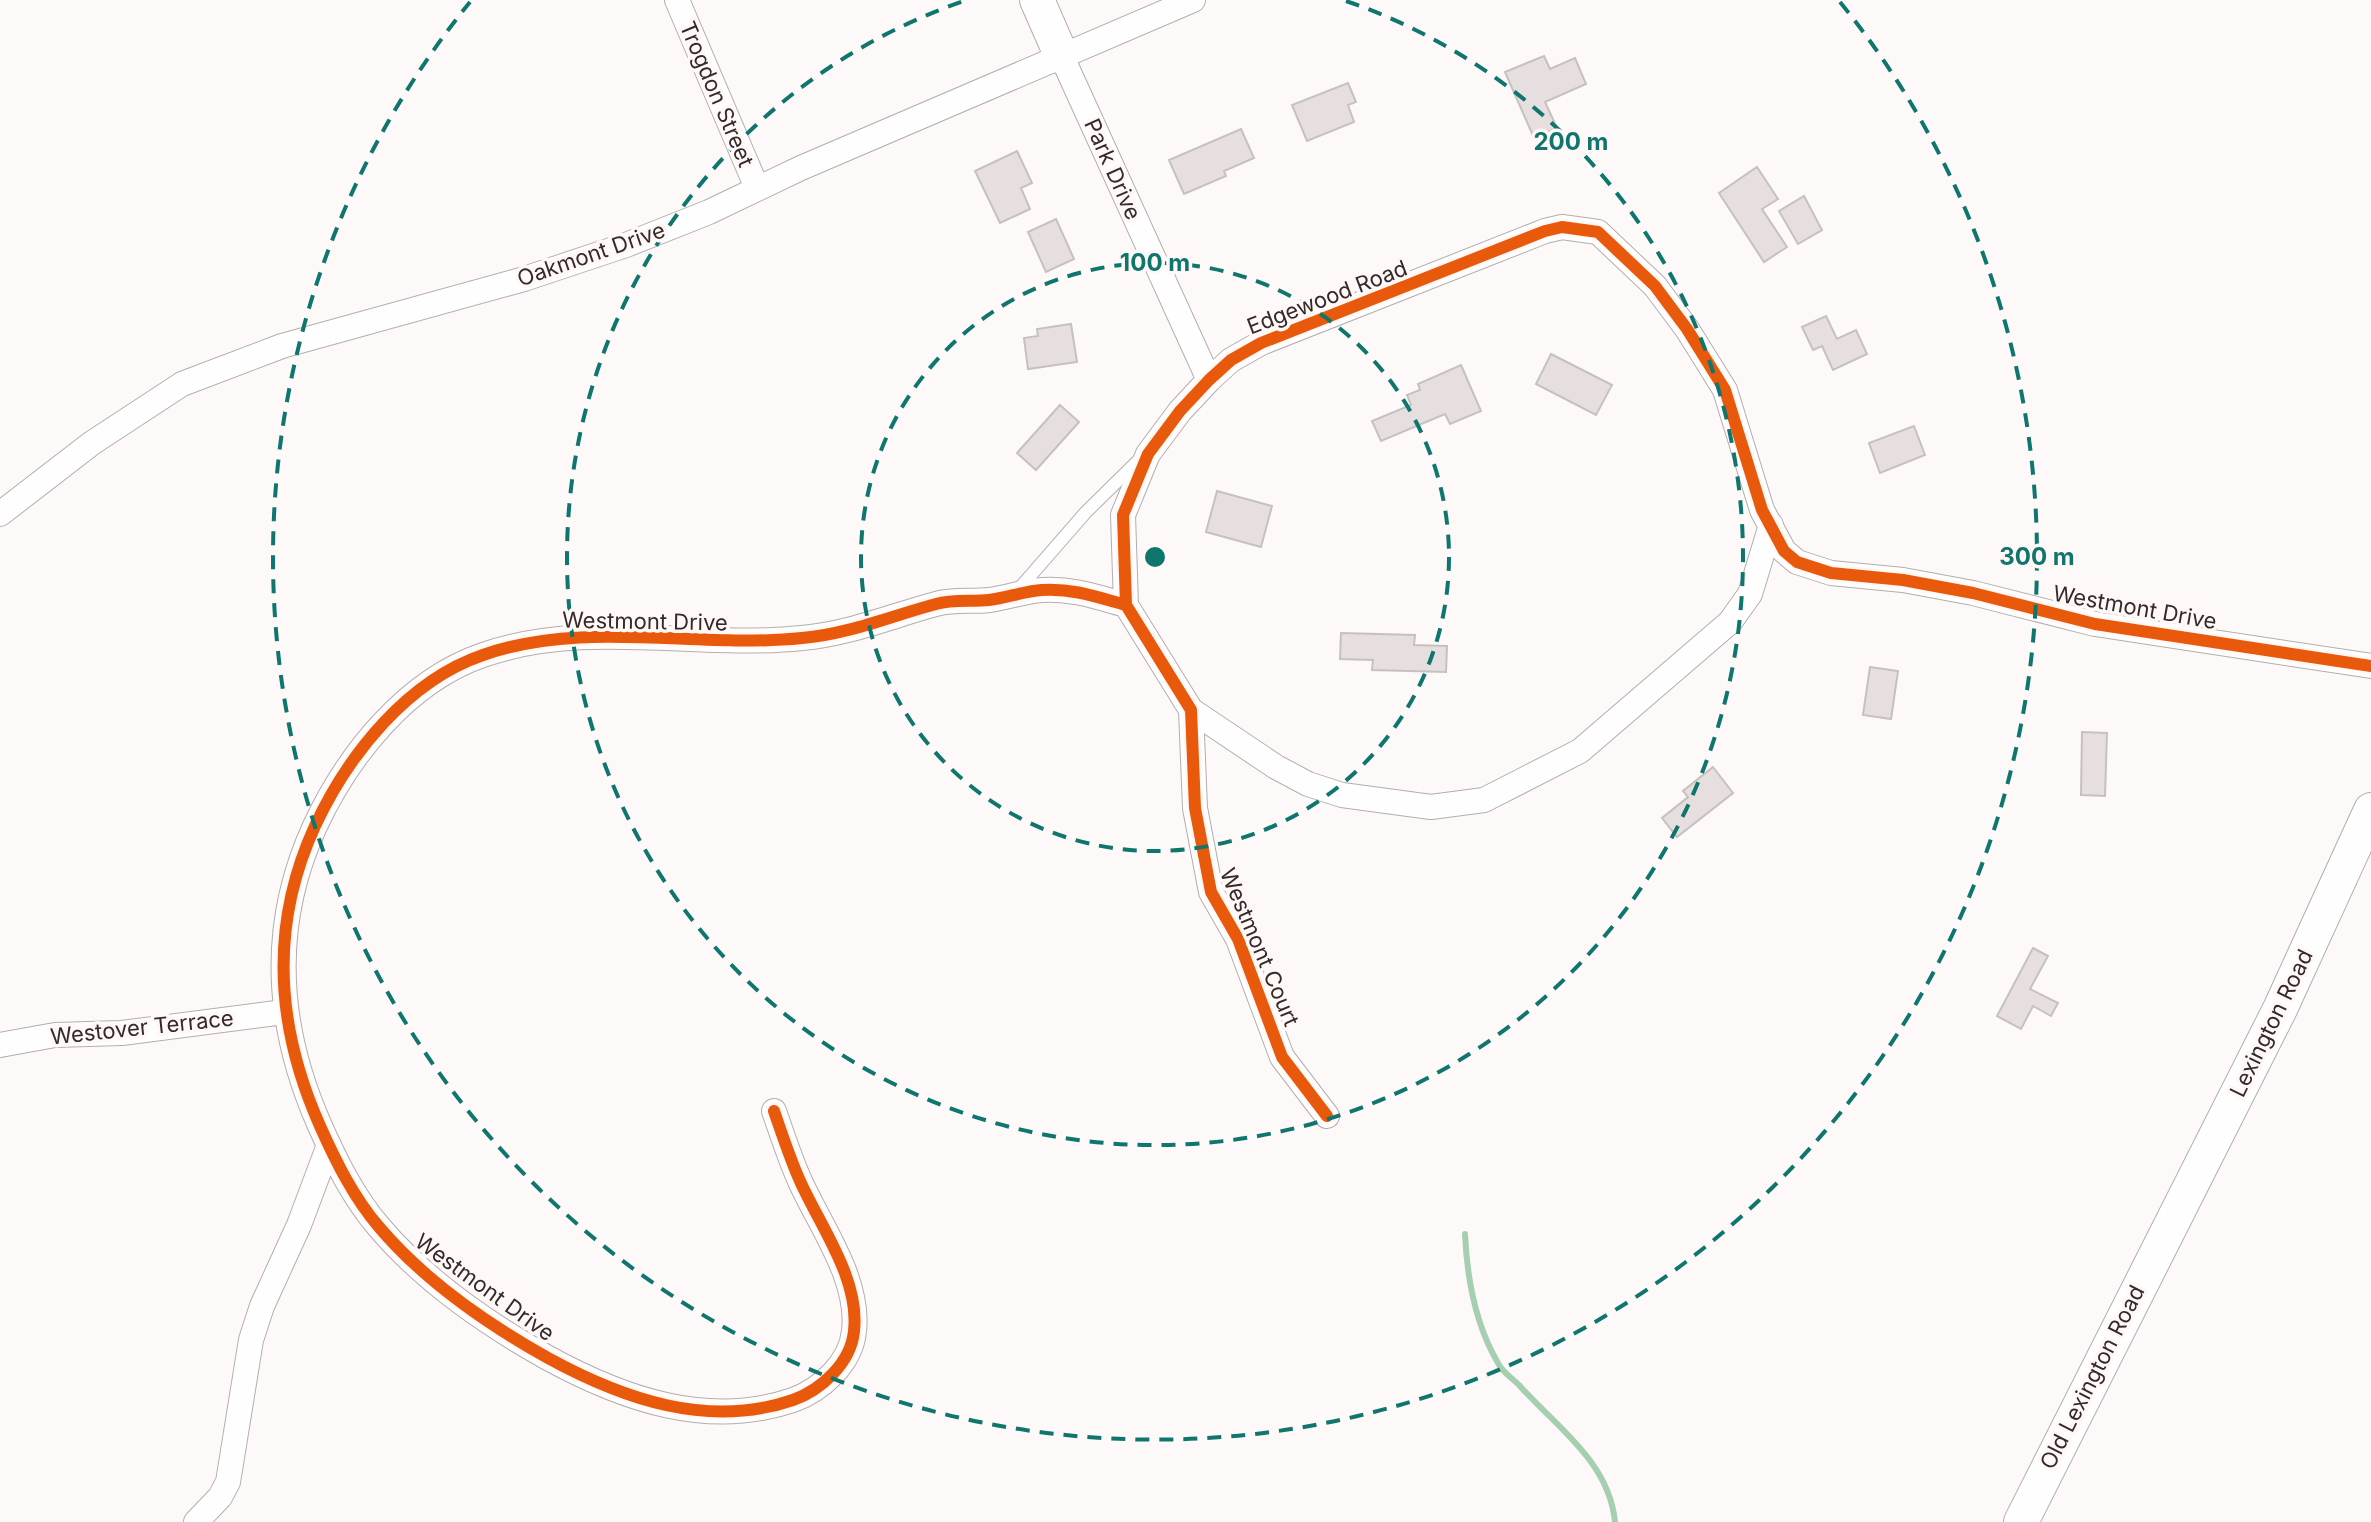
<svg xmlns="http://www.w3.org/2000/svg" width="2371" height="1522" viewBox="0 0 2371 1522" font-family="Inter,sans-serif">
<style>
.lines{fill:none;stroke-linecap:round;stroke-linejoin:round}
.stream{stroke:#a6cfb1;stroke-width:6}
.building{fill:#e7dfdf;stroke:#c6c1c1;stroke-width:2}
.lane-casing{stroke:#b2aeae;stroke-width:14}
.street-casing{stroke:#b2aeae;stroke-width:26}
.secondary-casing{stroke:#b2aeae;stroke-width:36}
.lane{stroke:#fffefe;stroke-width:12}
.street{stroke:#fffefe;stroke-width:24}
.secondary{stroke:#fffefe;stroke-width:34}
.cycleway-casing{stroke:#fff8f7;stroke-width:17}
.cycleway{stroke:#e8590c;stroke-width:12}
.ring{fill:none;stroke:#0f766e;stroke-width:4;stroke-dasharray:14 10}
.labels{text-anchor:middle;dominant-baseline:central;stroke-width:7;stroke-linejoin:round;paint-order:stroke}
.street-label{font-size:22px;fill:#322b2a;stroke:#fff8f7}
.centre{fill:#0f766e;stroke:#fff8f7;stroke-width:4}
.ring-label{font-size:24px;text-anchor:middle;font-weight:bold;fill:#0f766e;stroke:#fff8f7;stroke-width:7;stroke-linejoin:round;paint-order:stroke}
</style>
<rect width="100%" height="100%" fill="#fdf9f9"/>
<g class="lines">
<path class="stream" d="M1465,1234c2,44 10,90 33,129 4,9 14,15 21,22 37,42 90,76 96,137"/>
</g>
<path class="building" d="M1544,56l6,13 25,-11 11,26 -41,18 12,26 -23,10 -29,-66z
M1348,83l8,19 -8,3 6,17 -47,19 -15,-36z
M1241,129l13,29 -30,13 2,5 -42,18 -15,-34z
M1017,151l15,32 -11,5 9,21 -30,14 -25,-52z
M1757,167l21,32 -16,10 25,38 -23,15 -45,-69z
M1804,196l18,34 -24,14 -19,-33z
M1056,219l18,40 -28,13 -18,-40z
M1826,316l11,23 19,-9 11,24 -34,16 -11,-24 -9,4 -11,-23z
M1071,324l6,38 -49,7 -4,-31 14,-2 -1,-7z
M1551,354l61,31 -16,30 -60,-31z
M1461,365l20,46 -31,13 -5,-10 -64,27 -9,-20 39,-16 -4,-10 13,-5 -2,-6z
M1060,405l19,17 -43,48 -19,-17z
M1914,426l11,29 -45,18 -11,-30z
M1217,491l55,15 -11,41 -55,-15z
M1341,633l74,2 -1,10 33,1 -1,26 -74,-2 1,-10 -33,-1z
M1870,667l28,4 -7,48 -28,-4z
M2082,732l25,1 -2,63 -24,-1z
M1713,767l20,26 -56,44 -15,-19 26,-21 -5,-6z
M2033,948l15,8 -18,33 28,14 -7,13 -18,-10 -12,23 -24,-13z"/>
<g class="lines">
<defs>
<path id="lane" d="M1018,590l68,-78 56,-55"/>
<path id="street" d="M677,0l80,188
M1062,57l147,323
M0,514l92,-71 90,-59 100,-38 242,-67 102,-34 83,-33 92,-44 392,-168
M1191,710l85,57 32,17 34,11 89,12 53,-7 96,-49 150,-129 20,-28 21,-69
M0,1045l55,-10 67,-2 162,-21
M774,1111c8,23 16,48 26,70 20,45 60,98 54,150 -3,32 -33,59 -61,69 -85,29 -170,-1 -245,-42 -61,-34 -124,-78 -169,-131 -25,-29 -43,-65 -59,-101 -44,-99 -51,-200 -5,-300 33,-71 92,-145 168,-171 102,-36 213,-6 319,-17 47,-4 89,-22 134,-34 17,-5 36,-2 53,-4 18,-2 35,-9 53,-10 30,-2 55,7 84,15
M1327,1116l-45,-59 -44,-118 -27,-47 -16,-84 -4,-98 -65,-105 -3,-90 25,-61 32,-43 29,-31 22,-20 30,-17 284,-112 17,-4 36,5 57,54 32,43 38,61 37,120 22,41 13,11 34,11 72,7 70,13 122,31 276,42
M196,1522l24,-25 8,-15 23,-142 11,-34 37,-81 30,-80"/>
<path id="secondary" d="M1037,0l25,57
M2021,1522l259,-513 91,-199"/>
</defs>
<use href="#lane" class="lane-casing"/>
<use href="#street" class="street-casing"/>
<use href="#secondary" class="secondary-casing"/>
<use href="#lane" class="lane"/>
<use href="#street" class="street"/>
<use href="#secondary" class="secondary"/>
<defs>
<path id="cycleway" d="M774,1111c8,23 16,48 26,70 20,45 60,98 54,150 -3,32 -33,59 -61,69 -85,29 -170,-1 -245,-42 -61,-34 -124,-78 -169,-131 -25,-29 -43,-65 -59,-101 -44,-99 -51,-200 -5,-300 33,-71 92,-145 168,-171 102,-36 213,-6 319,-17 47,-4 89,-22 134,-34 17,-5 36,-2 53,-4 18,-2 35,-9 53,-10 30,-2 55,7 84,15
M1327,1116l-45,-59 -44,-118 -27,-47 -16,-84 -4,-98 -65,-105 -3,-90 25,-61 32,-43 29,-31 22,-20 30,-17 284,-112 17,-4 36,5 57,54 32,43 38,61 37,120 22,41 13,11 34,11 72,7 70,13 122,31 276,42"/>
</defs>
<use href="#cycleway" class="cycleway-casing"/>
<use href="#cycleway" class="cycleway"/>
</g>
<g class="ring">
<circle cx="1155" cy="557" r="294"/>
<path d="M1346 1A588 588 0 1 1 964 1"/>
<path d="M1840 2A882 882 0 1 1 470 2"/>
</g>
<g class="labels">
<g class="street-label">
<text transform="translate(717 94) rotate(67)">Trogdon Street</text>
<text transform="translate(1113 169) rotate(66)">Park Drive</text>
<text transform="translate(591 254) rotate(-19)">Oakmont Drive</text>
<text transform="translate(1327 297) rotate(-21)">Edgewood Road</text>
<text transform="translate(2135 607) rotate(10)">Westmont Drive</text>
<text transform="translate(645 621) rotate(1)">Westmont Drive</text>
<text transform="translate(1260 947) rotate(67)">Westmont Court</text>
<text transform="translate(2271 1023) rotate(-64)">Lexington Road</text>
<text transform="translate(142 1027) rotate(-6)">Westover Terrace</text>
<text transform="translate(485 1287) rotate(36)">Westmont Drive</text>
<text transform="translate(2092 1377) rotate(-63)">Old Lexington Road</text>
</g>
</g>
<circle cx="1155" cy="557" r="12" class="centre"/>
<g class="ring-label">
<text x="1571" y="150">200 m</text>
<text x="1155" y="271">100 m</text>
<text x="2037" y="565">300 m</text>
</g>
</svg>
